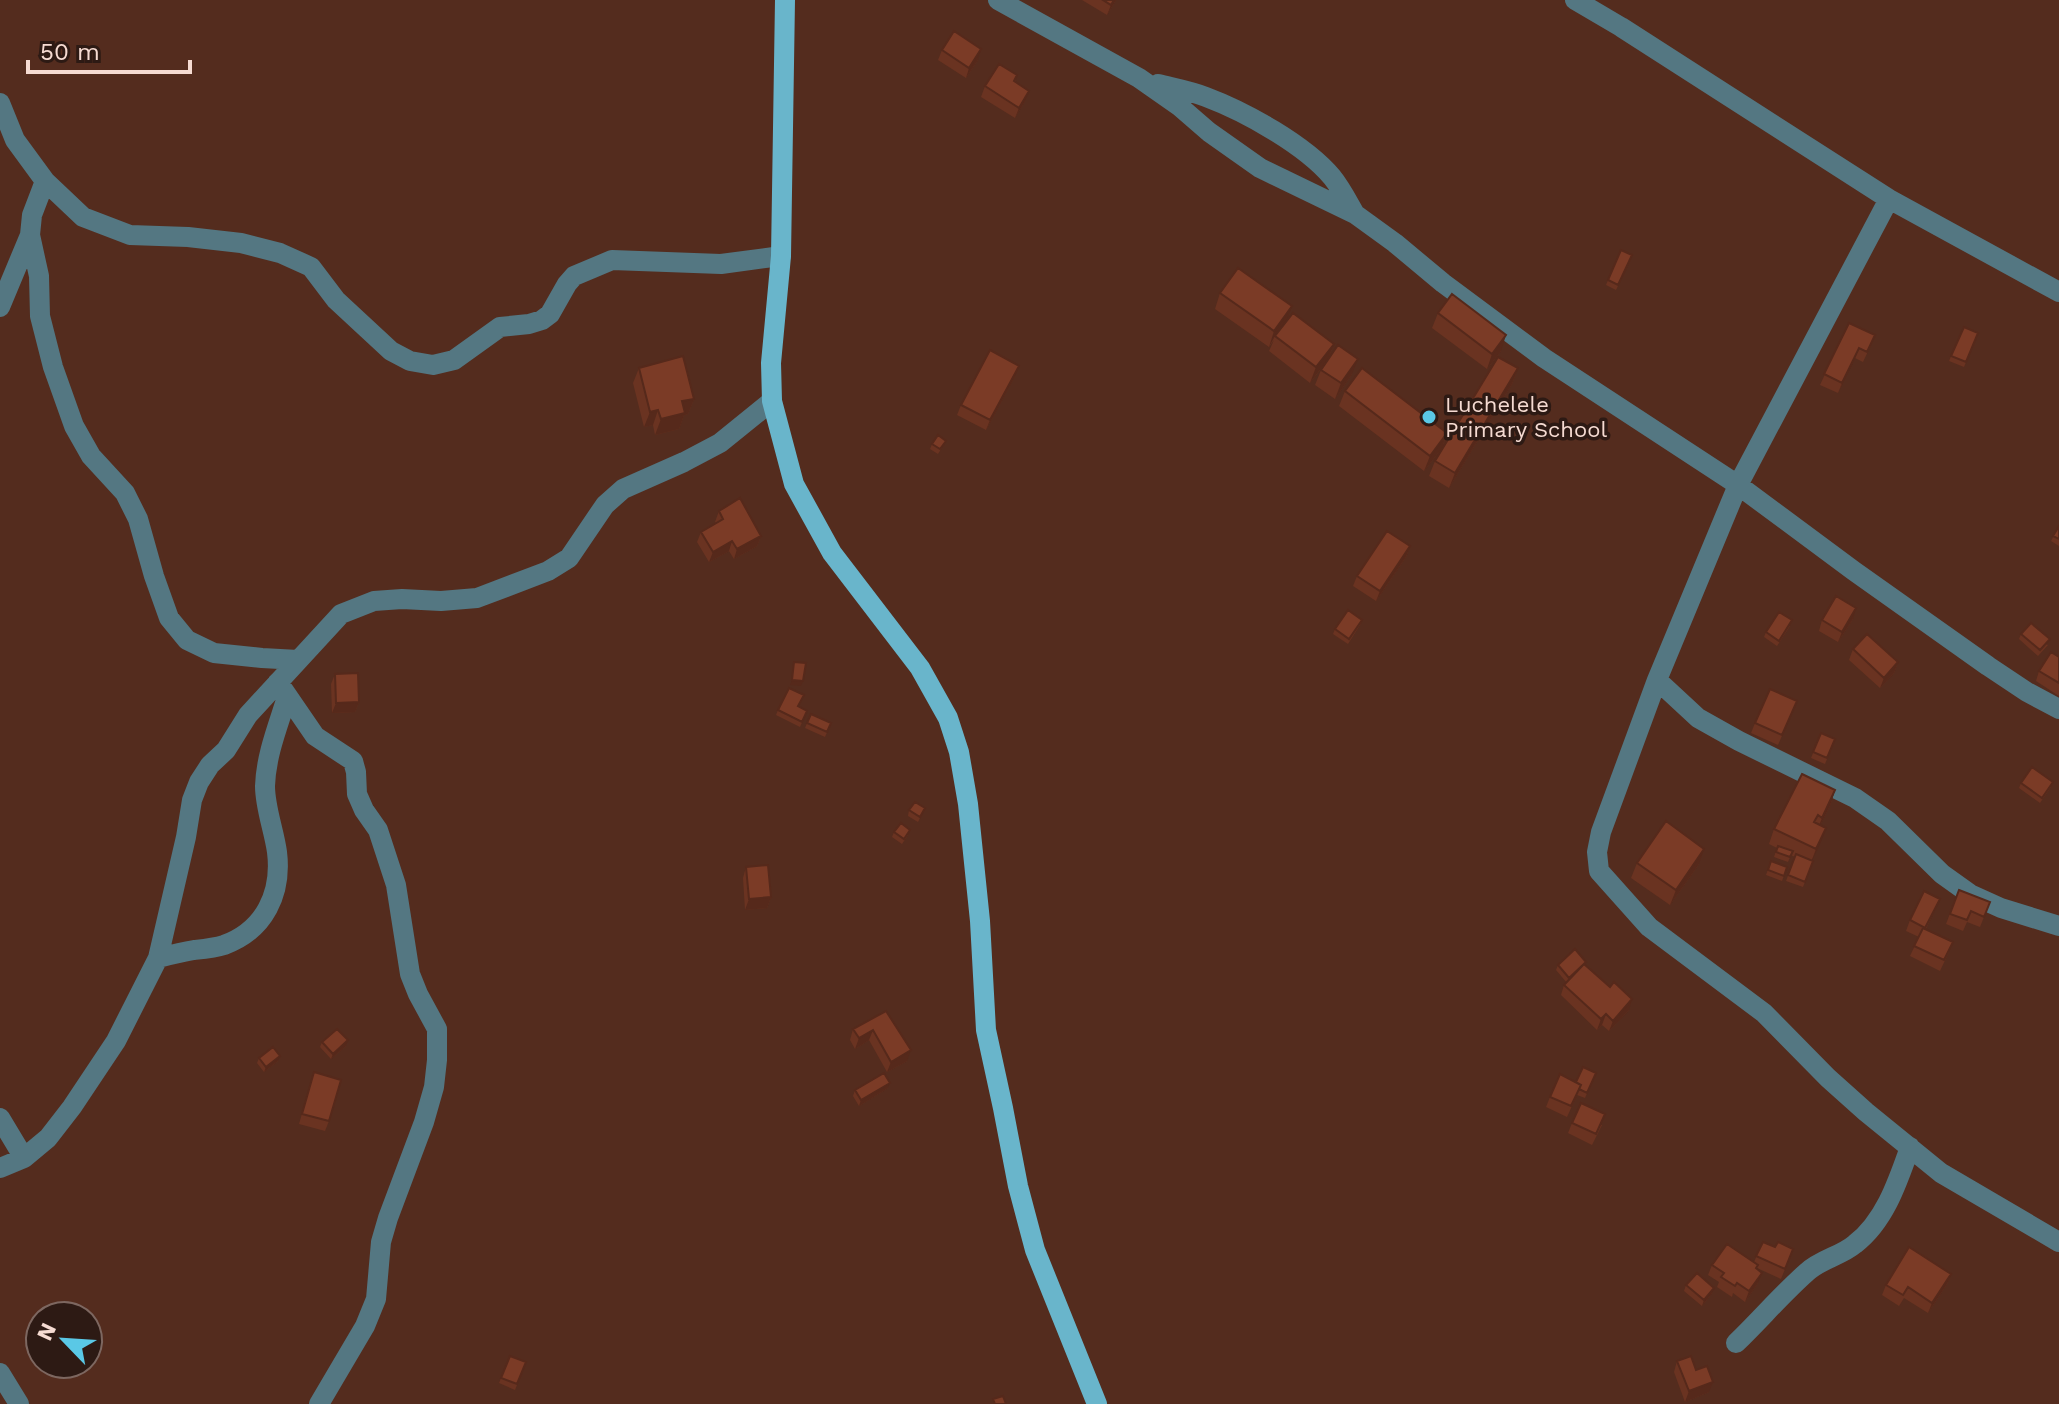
<svg xmlns="http://www.w3.org/2000/svg" width="2059" height="1404" viewBox="0 0 2059 1404" font-family="'Work Sans',sans-serif">
<style>
.lines{fill:none;stroke-linecap:round;stroke-linejoin:round}
.minor{stroke:#547782;stroke-width:20}
.major{stroke:#69b5cb;stroke-width:20}
.wall{fill:#6a3321}
.shaded-wall{fill:#56291b}
.building{fill:#7b3b26;stroke:#56291b;stroke-width:2}
.poi-dot{fill:#5ac8e6;stroke:#2d1a14;stroke-width:3}
.labels{text-anchor:middle;dominant-baseline:central;stroke-width:7;stroke-linejoin:round;paint-order:stroke}
.poi-label{font-size:22px;fill:#f6dbd2;stroke:#2d1a14;text-anchor:start}
</style>
<rect width="100%" height="100%" fill="#542c1e"/>
<g class="lines">
<path class="minor" d="M998,0l141,78 40,28 30,26 51,36 95,46 40,29 48,40 101,75 194,127 116,86 134,95 39,26 32,17
M1575,0l46,27 268,172 170,93
M1158,84c16,4 33,7 48,13 40,15 99,48 126,80 9,11 16,25 23,37
M0,103l15,37 30,41 38,36 47,18 58,2 53,6 39,10 31,14 25,33 55,51 19,10 23,4 21,-5 46,-33 29,-3 13,-4 8,-6 17,-30 7,-8 38,-16 109,4 60,-8
M45,181l-13,34 -2,20 9,41 1,40 13,51 21,59 17,30 34,37 13,26 16,57 15,42 18,22 27,13 48,5 36,2
M1889,199l-151,286 -81,195 -56,152 -4,20 2,19 50,56 115,86 64,65 38,34 75,61 118,69
M0,307l30,-72
M1657,680l41,38 41,23 116,57 33,23 54,53 28,20 31,14 58,18
M278,682l37,54 38,25 3,11 1,22 7,16 14,20 18,55 14,89 8,20 19,35v31l-3,27 -10,35 -36,96 -7,24 -5,57 -11,27 -46,78
M158,958c12,-3 24,-6 36,-8 10,-1 21,-2 30,-5 41,-15 58,-52 53,-93 -3,-22 -12,-44 -12,-66 1,-31 13,-60 22,-89
M0,1118l24,40
M0,1168l24,-10 24,-20 24,-31 44,-66 42,-83 28,-121 6,-37 7,-18 11,-17 16,-15 22,-35 93,-101 33,-13 28,-2 39,2 36,-3 71,-27 21,-13 36,-53 18,-16 61,-27 36,-19 52,-42
M1736,1343c24,-23 46,-49 71,-71 14,-13 34,-16 48,-28 30,-23 43,-63 55,-97
M0,1373l19,31"/>
<path class="major" d="M785,0l-4,256 -10,107 1,38 22,83 38,69 88,115 28,50 11,34 9,52 12,117 6,109 17,78 15,78 17,64 62,154"/>
</g>
<path class="wall" d="M1082,0h34l-9,15z
M942,50l36,10 -12,18 -28,-18z
M1017,75l-2,7 10,19 -10,17 -34,-21 4,-11z
M1630,261l-14,29 -10,-5 2,-5z
M1220,293l67,28 47,23 -6,15 24,15 -17,25 -20,-14 6,-15 6,-9 -17,22 -41,-32 5,-11 -5,7 -54,-38z
M1438,313l63,38 -14,18 -55,-41z
M1849,323l22,22 -8,17 -8,-4 -17,35 -18,-8z
M1964,327l14,6 -14,34 -15,-6z
M639,368l55,31 -6,15 -4,1 -5,14 -24,6 -2,-10 -9,2 -11,-44z
M1518,368l-6,16 -63,104 -20,-12 6,-15z
M1015,376l-29,54 -29,-15 4,-10z
M1345,391l102,42 -5,15 -18,23 -85,-65z
M946,441l-8,13 -8,-5 2,-5z
M719,511l42,25 -4,10 -23,13 -5,-8 -20,11 -12,-20 4,-10 15,-9 -1,-1z
M2059,526v20l-8,-5z
M1410,546l-4,11 -30,44 -23,-15 4,-10z
M1853,619l-15,23 -19,-11 3,-11z
M1362,620l-2,5 -12,19 -15,-10 2,-5z
M1790,626l-13,20 -13,-9 2,-5z
M2021,634l27,11 -10,11 -19,-17z
M1853,649l45,13 -4,11 -14,15 -31,-28z
M2059,657v39l-23,-15 3,-10z
M335,674l24,28 -4,10 -23,1 -1,-29z
M1797,701l-19,44 -27,-12 4,-10z
M799,707l8,4 -7,16 -24,-12 2,-5z
M807,723h24l-6,14 -20,-9z
M1821,733l14,6 -10,25 -14,-6z
M2021,783l30,4 -11,16 -21,-15z
M1835,790l-5,16 -10,19 6,3 -14,32 1,1 -10,26 -17,-6 9,-24 -4,-2 -3,7 -14,-5 3,-9 -8,-4 5,-15z
M925,808l-7,14 -10,-6 1,-6z
M894,832l14,3 -6,9 -10,-7z
M1771,861l16,6 -5,14 -16,-6z
M1637,863l62,1 -29,41 -39,-27z
M746,867l25,30 -4,11 -22,2 -2,-32z
M1959,890l31,12 -10,25 -13,-5 -4,9 -17,-7z
M1940,899l-14,30 23,23 -9,19 -30,-15 9,-19 -13,-6 4,-11z
M1558,965h27l44,45 -20,21 -7,-6 -5,5 -36,-35 3,-10 3,-2 -11,-13z
M886,1011l21,50 -20,11 -18,-32 -14,9 -5,-9 3,-11z
M322,1042l24,4 -15,13 -11,-12z
M259,1058l19,3 -14,11 -7,-9z
M314,1072l15,49 -4,10 -26,-7z
M1596,1073l-11,25 -8,-3 -10,22 -21,-10 4,-10 26,-15z
M888,1088l-29,18 -6,-10 2,-6z
M1572,1123l30,2 -10,20 -24,-12z
M1763,1242l12,5 18,2 -12,30 -24,-11 1,15 -13,19 -12,-9 -1,4 -15,-10 2,-5 -11,-7 4,-10 42,-3z
M1951,1274l-4,10 -19,29 -24,-15 -5,8 -17,-11 4,-10z
M1686,1285l26,8 -10,13 -18,-15z
M510,1356l16,6 -11,28 -16,-7z
M1677,1361l19,9 13,22 -24,10 -11,-30z"/>
<path class="shaded-wall" d="M1114,0h2l-9,15 4,-10z
M981,49l-3,11 -12,18 3,-10z
M1029,91l-4,10 -10,17 4,-10z
M1292,306l-6,16 -11,14 -6,11 5,-16z
M1506,335l-5,16 -14,18 5,-15z
M1334,344l-6,15 -18,24 6,-16z
M1859,348l-4,10 -17,35 4,-10z
M1358,359l-6,15 -17,25 6,-16z
M1019,366l-4,10 -29,54 4,-10z
M1518,368l-6,16 -63,104 6,-15z
M694,399l-6,15 -4,1 -5,14 -24,6 6,-16 21,-18z
M658,410l-5,15 -9,2 6,-15z
M1447,433l-5,15 -18,23 6,-15z
M761,536l-4,10 -23,13 3,-10z
M732,541l-3,10 -20,11 4,-10z
M1410,546l-4,11 -30,44 4,-10z
M1856,608l-3,11 -15,23 4,-10z
M1898,662l-4,11 -14,15 4,-10z
M792,680l11,1 -2,5 -11,-1z
M359,702l-4,10 -23,1 4,-10z
M1835,790l-5,16 -14,27 6,-15z
M1826,828l-6,16 -10,21 6,-16z
M1704,849l-5,15 -29,41 6,-15z
M771,897l-4,11 -22,2 4,-11z
M1632,999l-3,11 -20,21 4,-10z
M1606,1014l-4,11 -5,5 4,-11z
M873,1030l-4,10 -14,9 4,-11z
M348,1040l-2,6 -15,13 2,-5z
M911,1050l-4,11 -20,11 4,-10z
M280,1056l-2,5 -14,11 2,-5z
M890,1083l-2,5 -29,18 2,-6z
M1762,1273l-4,10 -13,19 4,-11z
M1951,1274l-4,10 -19,29 4,-10z
M1714,1288l-2,5 -10,13 2,-6z
M1713,1382l-4,10 -24,10 4,-11z"/>
<path class="building" d="M1103,0h11l-3,5z
M954,31l27,18 -12,19 -27,-18z
M999,64l18,11 -3,6 15,10 -10,17 -34,-22z
M1621,250l11,5 -14,30 -10,-5z
M1238,268l54,38 -18,25 -54,-38z
M1452,294l54,41 -14,19 -54,-41z
M1293,313l41,31 -18,23 -41,-31z
M1849,323l26,12 -8,17 -8,-4 -17,35 -18,-9z
M1964,327l14,6 -12,29 -15,-6z
M1338,345l20,14 -17,24 -20,-13z
M990,350l29,16 -29,54 -29,-15z
M683,356l11,43 -12,2 3,12 -24,6 -3,-9 -8,2 -11,-44z
M1498,357l20,11 -63,105 -20,-12z
M1362,368l85,65 -17,23 -85,-65z
M938,435l8,6 -6,8 -8,-5z
M740,498l21,38 -24,13 -5,-8 -19,11 -12,-20 22,-13 -4,-8z
M2059,526v13l-6,-3z
M1387,531l23,15 -30,45 -23,-15z
M1836,596l20,12 -14,24 -20,-12z
M1348,610l14,10 -13,19 -14,-10z
M1779,612l13,8 -13,21 -13,-9z
M2031,623l19,16 -10,11 -19,-16z
M1867,634l31,28 -14,16 -31,-29z
M2051,652l8,5v26l-20,-12z
M794,662l12,1 -3,18 -11,-1z
M358,673l1,29 -23,1 -1,-29z
M789,688l15,7 -6,11 9,5 -5,11 -24,-12z
M1770,689l27,12 -15,34 -27,-12z
M811,714l20,9 -4,9 -20,-9z
M1821,733l14,6 -8,19 -14,-6z
M2032,767l21,15 -11,16 -21,-15z
M1802,774l33,16 -13,28 -4,-3 -4,7 12,6 -10,21 -42,-20z
M915,802l10,6 -5,9 -11,-7z
M1666,821l38,28 -28,41 -39,-27z
M901,823l9,7 -6,9 -10,-7z
M1778,846l15,5 -3,6 -14,-5z
M1796,854l17,7 -8,21 -17,-7z
M1771,861l16,6 -3,9 -16,-6z
M768,865l3,32 -22,2 -3,-32z
M1959,890l31,12 -6,15 -13,-6 -4,9 -17,-6z
M1924,891l16,8 -15,29 -15,-8z
M1923,928l30,14 -9,18 -30,-14z
M1575,949l11,13 -17,16 -11,-13z
M1584,964l26,23 4,-5 18,17 -19,22 -7,-7 -5,5 -37,-34z
M886,1011l25,39 -20,12 -18,-32 -14,8 -6,-9z
M337,1029l11,11 -15,14 -11,-12z
M273,1047l7,9 -14,11 -7,-9z
M1583,1067l13,6 -9,20 -8,-4 2,-4 -5,-3z
M314,1072l27,8 -12,41 -27,-7z
M884,1073l6,10 -29,17 -6,-10z
M1560,1074l21,11 -10,21 -21,-9z
M1581,1103l24,11 -9,20 -24,-11z
M1763,1242l12,5 3,-5 15,7 -8,20 -29,-13z
M1727,1244l31,21 -2,3 6,5 -13,18 -12,-8 -2,3 -14,-9 3,-4 -12,-8z
M1909,1247l42,27 -19,29 -24,-16 -5,8 -17,-10z
M1697,1273l17,15 -10,12 -18,-15z
M510,1356l16,6 -9,22 -16,-6z
M1691,1356l5,14 11,-4 6,16 -24,9 -12,-30z
M1003,1396l3,8h-11l-2,-5z"/>
<circle class="poi-dot" cx="1429" cy="417" r="8"/>
<g class="labels">
<g class="poi-label">
<text x="1445" y="404">Luchelele<tspan x="1445" dy="25">Primary School</tspan></text>
</g>
</g>
<g transform="translate(64 1340) rotate(295)"><circle r="38" fill="#2d1a14" stroke="#7d6760" stroke-width="2"/>
<path d="M0-6L14 30L0 20L-14 30Z" fill="#5ac8e6"/>
<text y="-12" font-size="22" font-weight="bold" text-anchor="middle" fill="#f6dbd2">N</text>
</g>
<path d="M28 60v12h162v-12" fill="none" stroke="#f6dbd2" stroke-width="4"/>
<text x="40" y="60" font-size="24" fill="#f6dbd2" stroke="#2d1a14" stroke-width="6" paint-order="stroke">50 m</text>
</svg>
